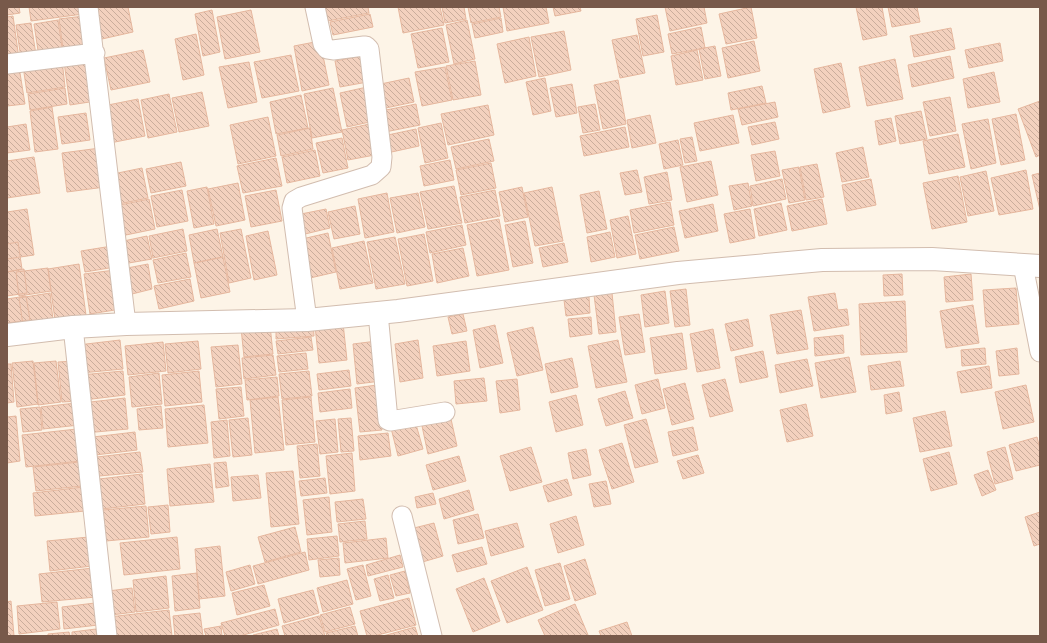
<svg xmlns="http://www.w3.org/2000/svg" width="1047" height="643" viewBox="0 0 1047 643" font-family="'PT Sans Narrow',sans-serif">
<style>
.building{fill:url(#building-back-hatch);stroke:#e6b79e}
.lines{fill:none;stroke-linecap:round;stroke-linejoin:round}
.minor-casing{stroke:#d2bdaf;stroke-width:21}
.tertiary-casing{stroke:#d2bdaf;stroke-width:24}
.minor{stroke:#fff;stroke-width:19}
.tertiary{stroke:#fff;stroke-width:22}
</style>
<defs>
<pattern id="building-back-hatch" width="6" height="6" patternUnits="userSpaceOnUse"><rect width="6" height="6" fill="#f3d1be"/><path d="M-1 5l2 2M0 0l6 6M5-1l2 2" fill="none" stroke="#caad9c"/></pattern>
</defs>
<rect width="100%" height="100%" fill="#fdf4e7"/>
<path class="building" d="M7,7h12l1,6 -13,2z
M29,7h53l1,7 -52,7z
M96,7h32l5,25 -31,7z
M325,7h43l1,6 -41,8z
M398,7h42l4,18 -41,8z
M442,7h22l2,12 -21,4z
M468,7h31l2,10 -30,6z
M503,7h43l3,16 -42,8z
M553,7h27l1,4 -26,5z
M665,7h39l3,16 -37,8z
M751,7l6,31 -31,6 -7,-30z
M856,7h26l5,28 -24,5z
M888,7h29l3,15 -28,5z
M212,10l8,42 -17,4 -8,-42z
M251,10l9,42 -35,7 -8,-42z
M370,14l3,13 -40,8 -3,-13z
M657,15l7,37 -21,4 -7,-37z
M13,16l6,43 -12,2v-44z
M84,16l5,37 -25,3 -5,-37z
M501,18l2,14 -28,6 -3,-14z
M58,20l5,34 -24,3 -5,-33z
M467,20l8,39 -21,5 -8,-39z
M31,23l5,32 -15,3 -5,-33z
M701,27l4,21 -33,6 -4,-20z
M442,28l7,34 -31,6 -7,-34z
M951,28l4,21 -41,8 -4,-21z
M564,31l7,39 -32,7 -8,-40z
M196,34l8,41 -21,5 -8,-41z
M637,35l8,38 -25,5 -8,-38z
M529,37l7,39 -31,7 -8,-39z
M320,41l9,44 -27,6 -8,-45z
M754,41l6,30 -32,7 -6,-30z
M1000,43l3,18 -34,7 -4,-18z
M715,46l6,30 -16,3 -6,-30z
M143,50l7,32 -39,8 -7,-32z
M697,50l6,30 -27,5 -5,-29z
M291,55l8,36 -37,7 -8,-36z
M367,55l6,26 -33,6 -5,-26z
M950,56l4,22 -42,9 -4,-22z
M90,58l6,43 -26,4 -6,-43z
M895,59l8,40 -36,7 -8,-39z
M62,60l3,27 -38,6 -4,-27z
M475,61l6,34 -28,5 -7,-34z
M249,62l8,40 -29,6 -9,-41z
M841,63l9,44 -27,6 -9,-44z
M19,67l6,37 -18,2v-38z
M445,67l7,33 -30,6 -7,-34z
M994,72l6,30 -32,6 -5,-29z
M409,78l5,24 -33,7 -5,-24z
M545,78l6,33 -18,4 -7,-33z
M618,80l8,44 -23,5 -9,-44z
M572,84l5,29 -21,4 -6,-29z
M762,86l4,17 -35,7 -3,-17z
M367,87l7,34 -27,6 -7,-34z
M65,88l2,16 -37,6 -2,-16z
M333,88l9,44 -30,6 -8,-44z
M202,92l7,34 -30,6 -7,-34z
M169,94l8,38 -29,6 -7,-38z
M301,95l7,33 -32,6 -6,-32z
M950,97l6,34 -26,5 -7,-34z
M138,99l7,37 -35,7 -7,-37z
M1040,101v54l-4,2 -18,-48z
M775,102l3,15 -36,8 -4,-16z
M416,104l4,21 -35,7 -4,-21z
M595,104l5,26 -17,3 -5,-26z
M488,105l6,30 -46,10 -7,-31z
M52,107l6,42 -23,3 -5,-41z
M921,111l6,28 -27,5 -5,-28z
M86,113l4,27 -28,4 -4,-27z
M1016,114l9,46 -24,5 -9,-46z
M650,115l6,28 -24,5 -5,-28z
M733,115l6,28 -39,8 -6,-28z
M268,117l8,39 -38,8 -8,-39z
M891,118l5,23 -17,4 -4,-24z
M988,119l8,44 -25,6 -9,-45z
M775,122l4,17 -27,6 -4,-18z
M374,123l6,31 -32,6 -6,-30z
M441,123l7,35 -23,5 -7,-35z
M26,124l4,26 -23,3v-26z
M625,127l4,20 -45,9 -4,-20z
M310,128l3,21 -32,7 -4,-21z
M416,129l3,17 -32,7 -4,-17z
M958,134l7,33 -36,7 -6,-33z
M692,137l5,24 -12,2 -5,-24z
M342,138l6,30 -25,5 -7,-30z
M489,139l5,22 -38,8 -5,-22z
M678,140l5,25 -19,4 -5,-25z
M863,147l6,30 -27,5 -6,-29z
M100,148l5,39 -38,5 -5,-39z
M315,150l5,26 -33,7 -5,-26z
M775,151l5,25 -24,5 -5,-26z
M34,157l6,36 -33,5v-37z
M276,158l6,28 -39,7 -6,-27z
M450,160l4,20 -30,6 -4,-20z
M711,161l7,34 -31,7 -7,-35z
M181,162l5,24 -35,7 -5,-24z
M491,163l5,25 -35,7 -5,-25z
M817,164l7,33 -18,3 -6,-33z
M799,167l6,33 -16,3 -7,-33z
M142,168l6,30 -29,6 -6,-30z
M637,170l5,22 -17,3 -5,-22z
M1026,170l7,39 -34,6 -8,-37z
M986,171l8,40 -26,5 -8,-39z
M667,172l5,28 -23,4 -5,-27z
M1040,173v37l-8,-35z
M958,176l9,46 -35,7 -9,-46z
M782,179l4,20 -33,7 -3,-20z
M871,179l5,26 -29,6 -5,-26z
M238,183l7,37 -29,6 -8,-37z
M748,183l4,23 -18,4 -5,-24z
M454,186l8,37 -34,6 -8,-37z
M207,187l7,37 -20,4 -7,-37z
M522,187l6,30 -23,5 -6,-30z
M552,187l11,54 -28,5 -11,-53z
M182,190l6,31 -31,6 -6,-31z
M276,190l6,31 -31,6 -6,-31z
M495,190l5,26 -35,7 -5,-26z
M599,191l8,38 -20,4 -7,-38z
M387,193l7,39 -29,6 -7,-39z
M418,193l7,34 -28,6 -7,-35z
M149,199l6,30 -34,7 -6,-30z
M822,199l5,25 -35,7 -5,-25z
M670,202l4,23 -40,8 -4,-23z
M781,203l6,27 -28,6 -5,-27z
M713,204l5,27 -33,7 -6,-27z
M355,206l5,28 -26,5 -6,-27z
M27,209l7,46 -27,4v-47z
M326,209l4,19 -25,6 -4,-20z
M750,209l5,29 -25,5 -6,-29z
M628,216l8,38 -19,4 -7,-38z
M499,219l10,51 -32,6 -10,-51z
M525,221l8,42 -20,4 -8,-42z
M462,225l4,20 -36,8 -4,-21z
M674,227l5,24 -39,8 -5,-24z
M183,229l4,22 -34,7 -4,-22z
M217,229l6,28 -29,6 -5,-28z
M241,229l10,49 -22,5 -9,-50z
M268,231l9,44 -23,5 -8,-44z
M610,232l5,25 -24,5 -4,-25z
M328,233l8,39 -26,6 -8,-39z
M424,234l9,47 -26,5 -9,-47z
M147,236l5,23 -29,5 -4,-22z
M395,237l10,47 -29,5 -9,-47z
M364,241l9,42 -33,6 -8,-41z
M18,242l4,27 -15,3v-28z
M564,243l4,19 -25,5 -4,-19z
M112,246l3,21 -30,5 -4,-21z
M463,248l6,28 -32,7 -5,-29z
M186,253l5,24 -33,6 -5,-23z
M223,257l7,35 -29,6 -7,-35z
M79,264l7,51 -31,5 -7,-51z
M148,264l4,25 -24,6 -6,-26z
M48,268l3,23 -32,5 -3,-24z
M24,269l3,24 -20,3v-24z
M115,270l6,39 -31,5 -6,-40z
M902,274l1,21 -19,1 -1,-21z
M971,274l2,26 -27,2 -2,-25z
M190,279l4,22 -35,8 -5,-23z
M1016,288l3,36 -33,3 -3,-37z
M686,289l4,36 -15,2 -5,-36z
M665,291l4,32 -24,4 -4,-32z
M50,293l3,27 -30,5 -4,-27z
M612,293l4,39 -17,2 -5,-39z
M835,293l3,17 9,-1 2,16 -35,6 -6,-34z
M26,296l4,24 -23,3v-24z
M589,297l1,16 -24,3 -2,-16z
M905,301l2,51 -46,3 -2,-51z
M973,305l6,38 -33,5 -6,-37z
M801,310l7,39 -31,5 -7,-39z
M463,314l4,17 -15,3 -4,-17z
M639,314l6,38 -20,3 -6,-38z
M591,317l1,17 -22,3 -2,-18z
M748,319l5,27 -22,5 -6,-27z
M313,323l1,13 -38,3v-12z
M343,323l4,37 -28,3 -4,-37z
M270,325l3,29 -29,3 -3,-29z
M495,325l8,38 -23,5 -7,-38z
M533,327l10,43 -26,6 -10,-43z
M713,329l7,39 -23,4 -7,-38z
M682,333l5,36 -32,5 -5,-36z
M843,335l1,18 -29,3 -1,-18z
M311,337l2,13 -35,4 -2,-13z
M120,340l3,29 -42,4 -3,-28z
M418,340l5,38 -23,4 -5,-38z
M618,340l9,42 -31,6 -8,-42z
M198,341l3,28 -33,4 -3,-29z
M377,341l4,40 -24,3 -4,-40z
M466,341l4,30 -33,5 -4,-30z
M163,342l3,29 -38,4 -3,-29z
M238,345l4,39 -26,3 -5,-40z
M985,348l1,16 -24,2 -1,-16z
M1017,348l2,26 -20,2 -3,-25z
M763,351l5,26 -28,6 -5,-26z
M306,353l2,16 -29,3 -2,-16z
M273,355l3,20 -32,4 -2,-21z
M849,357l7,35 -35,6 -6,-35z
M572,358l6,29 -27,6 -6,-29z
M807,359l6,27 -33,7 -5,-28z
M33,361l5,43 -21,3 -5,-44z
M56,361l5,41 -23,3 -4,-42z
M74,361l4,40 -16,1 -4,-40z
M900,361l4,25 -33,4 -3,-24z
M7,364h4l3,38 -7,1z
M989,366l3,22 -31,5 -4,-21z
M349,370l2,16 -32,4 -2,-16z
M123,371l2,24 -41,5 -3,-25z
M199,371l3,31 -37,4 -3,-31z
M309,371l3,25 -30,3 -3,-25z
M159,373l3,31 -30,3 -3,-30z
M277,377l2,19 -32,4 -2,-20z
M484,378l3,23 -31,3 -2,-23z
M517,379l3,31 -20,3 -4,-32z
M658,379l7,29 -23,6 -7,-29z
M725,379l8,32 -23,6 -8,-32z
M685,383l9,36 -22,6 -9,-36z
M377,385l5,45 -22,2 -5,-44z
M1026,385l8,37 -31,7 -8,-37z
M241,387l3,29 -25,3 -3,-30z
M350,389l2,19 -32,4 -2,-19z
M625,391l8,27 -27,8 -8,-27z
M899,392l3,19 -16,3 -2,-19z
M576,395l7,30 -27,7 -7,-30z
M278,397l6,53 -29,3 -5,-53z
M311,397l4,45 -29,3 -4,-45z
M125,398l3,31 -43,4 -3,-30z
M76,403l3,22 -36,4 -2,-22z
M806,404l7,32 -26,6 -7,-32z
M204,405l4,38 -40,4 -3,-38z
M161,406l2,22 -24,2 -2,-21z
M40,407l2,23 -19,2 -3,-23z
M945,411l7,35 -32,6 -7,-34z
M16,416l4,45 -13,2v-46z
M248,418l4,37 -19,2 -4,-37z
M351,418l3,33 -13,1 -3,-33z
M335,419l3,33 -18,2 -4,-33z
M451,419l6,27 -29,8 -6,-28z
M646,419l12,43 -23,6 -11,-43z
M227,420l3,36 -16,2 -3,-36z
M415,421l8,28 -25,7 -7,-28z
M693,427l5,23 -25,6 -5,-24z
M77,429l3,32 -54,6 -4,-32z
M135,432l2,18 -42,5 -2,-18z
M388,433l3,23 -31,4 -2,-24z
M1037,437l3,12v16l-24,6 -7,-26z
M622,443l12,39 -22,7 -13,-39z
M317,444l3,32 -20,2 -3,-32z
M531,447l11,35 -32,9 -10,-35z
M1005,447l8,32 -18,5 -8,-32z
M586,449l5,26 -18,4 -5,-26z
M140,452l3,20 -44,4 -2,-19z
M949,452l8,32 -26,7 -8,-32z
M352,453l3,38 -25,3 -4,-38z
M698,455l6,18 -21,6 -6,-18z
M459,456l7,25 -33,9 -7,-25z
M79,462l3,24 -46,5 -3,-24z
M226,462l3,24 -13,2 -2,-25z
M210,464l4,38 -44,4 -3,-37z
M988,470l8,20 -14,6 -8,-21z
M293,471l6,53 -28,3 -5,-54z
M142,474l3,30 -43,5 -3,-30z
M258,475l3,23 -28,3 -2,-24z
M325,478l2,15 -26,3 -2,-15z
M567,479l5,16 -24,7 -5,-16z
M606,481l5,23 -17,3 -5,-23z
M83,487l2,24 -50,5 -2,-23z
M469,490l5,20 -30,9 -5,-20z
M433,493l3,11 -19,4 -2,-11z
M329,497l3,35 -25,3 -4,-35z
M363,499l3,20 -29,3 -2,-20z
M168,505l2,27 -19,2 -3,-27z
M146,506l3,31 -43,4 -3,-31z
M1040,512v32l-6,2 -9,-29z
M478,514l6,24 -26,6 -5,-24z
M576,516l8,29 -26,8 -8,-29z
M365,521l2,18 -27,3 -2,-18z
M434,523l9,33 -24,7 -9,-34z
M517,523l7,24 -33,9 -6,-25z
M295,527l6,25 -36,10 -7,-25z
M337,536l2,20 -30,4 -2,-21z
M89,537l3,29 -42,5 -3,-30z
M177,537l3,32 -56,6 -4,-32z
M386,538l2,20 -43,5 -2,-20z
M220,546l5,50 -26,3 -4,-50z
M482,547l5,17 -30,8 -5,-17z
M305,552l4,18 -51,14 -5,-18z
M400,555l3,12 -35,9 -2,-11z
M339,558l1,17 -20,2 -2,-17z
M585,559l11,35 -21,7 -11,-35z
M560,563l10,36 -25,7 -10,-36z
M250,565l5,19 -24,7 -5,-19z
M363,565l8,31 -15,4 -9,-31z
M527,567l16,43 -36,13 -16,-42z
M93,568l3,29 -54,5 -3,-28z
M405,571l5,22 -14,3 -6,-21z
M197,573l3,35 -25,3 -3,-35z
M388,575l6,23 -14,3 -6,-22z
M166,576l3,32 -33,4 -3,-32z
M484,578l16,43 -27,11 -17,-43z
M347,580l6,24 -30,8 -6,-24z
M264,585l6,21 -33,9 -5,-22z
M132,588l3,24 -24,3 -3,-24z
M313,590l6,23 -35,10 -6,-24z
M409,598l7,27 -42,11h-7l-7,-25z
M11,601l3,35h-7v-34z
M57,602l3,27 -41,5 -2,-28z
M95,603l3,22 -34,4 -2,-22z
M575,604l13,31 -4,1h-39l-7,-16z
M350,607l5,17 -30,8 -5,-17z
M275,609l4,16 -39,11h-15l-4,-13z
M169,610l3,26h-61l-2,-19z
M200,613l3,23h-28l-2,-20z
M319,616l6,20h-40l-3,-10z
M627,622l5,14h-31l-2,-5z
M221,626l1,10h-16l-2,-7z
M355,626l3,10h-31l-1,-3z
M415,627l3,9h-35z
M96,629l1,7h-25v-4z
M277,629l2,7h-26v-1z
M69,632l1,4h-22v-2z"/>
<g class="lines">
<defs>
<path id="minor" d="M88,7l38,317
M7,64l88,-11
M1023,265l17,87
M378,313l10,107 2,1 55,-9
M307,320l-15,-112 2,-7 7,-4 71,-22 9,-8 1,-10 -13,-108 -3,-3h-2l-31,4 -6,-1 -4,-5 -8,-37
M73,327l34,309
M402,516l30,120"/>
<path id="tertiary" d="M7,335l66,-8 53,-3 181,-4 91,-9 280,-38 144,-13 110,-1 108,7"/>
</defs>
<use href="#minor" class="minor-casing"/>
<use href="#tertiary" class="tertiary-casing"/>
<use href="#minor" class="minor"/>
<use href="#tertiary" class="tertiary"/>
</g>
<rect width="1047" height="643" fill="none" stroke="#78594a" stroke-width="16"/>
</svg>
